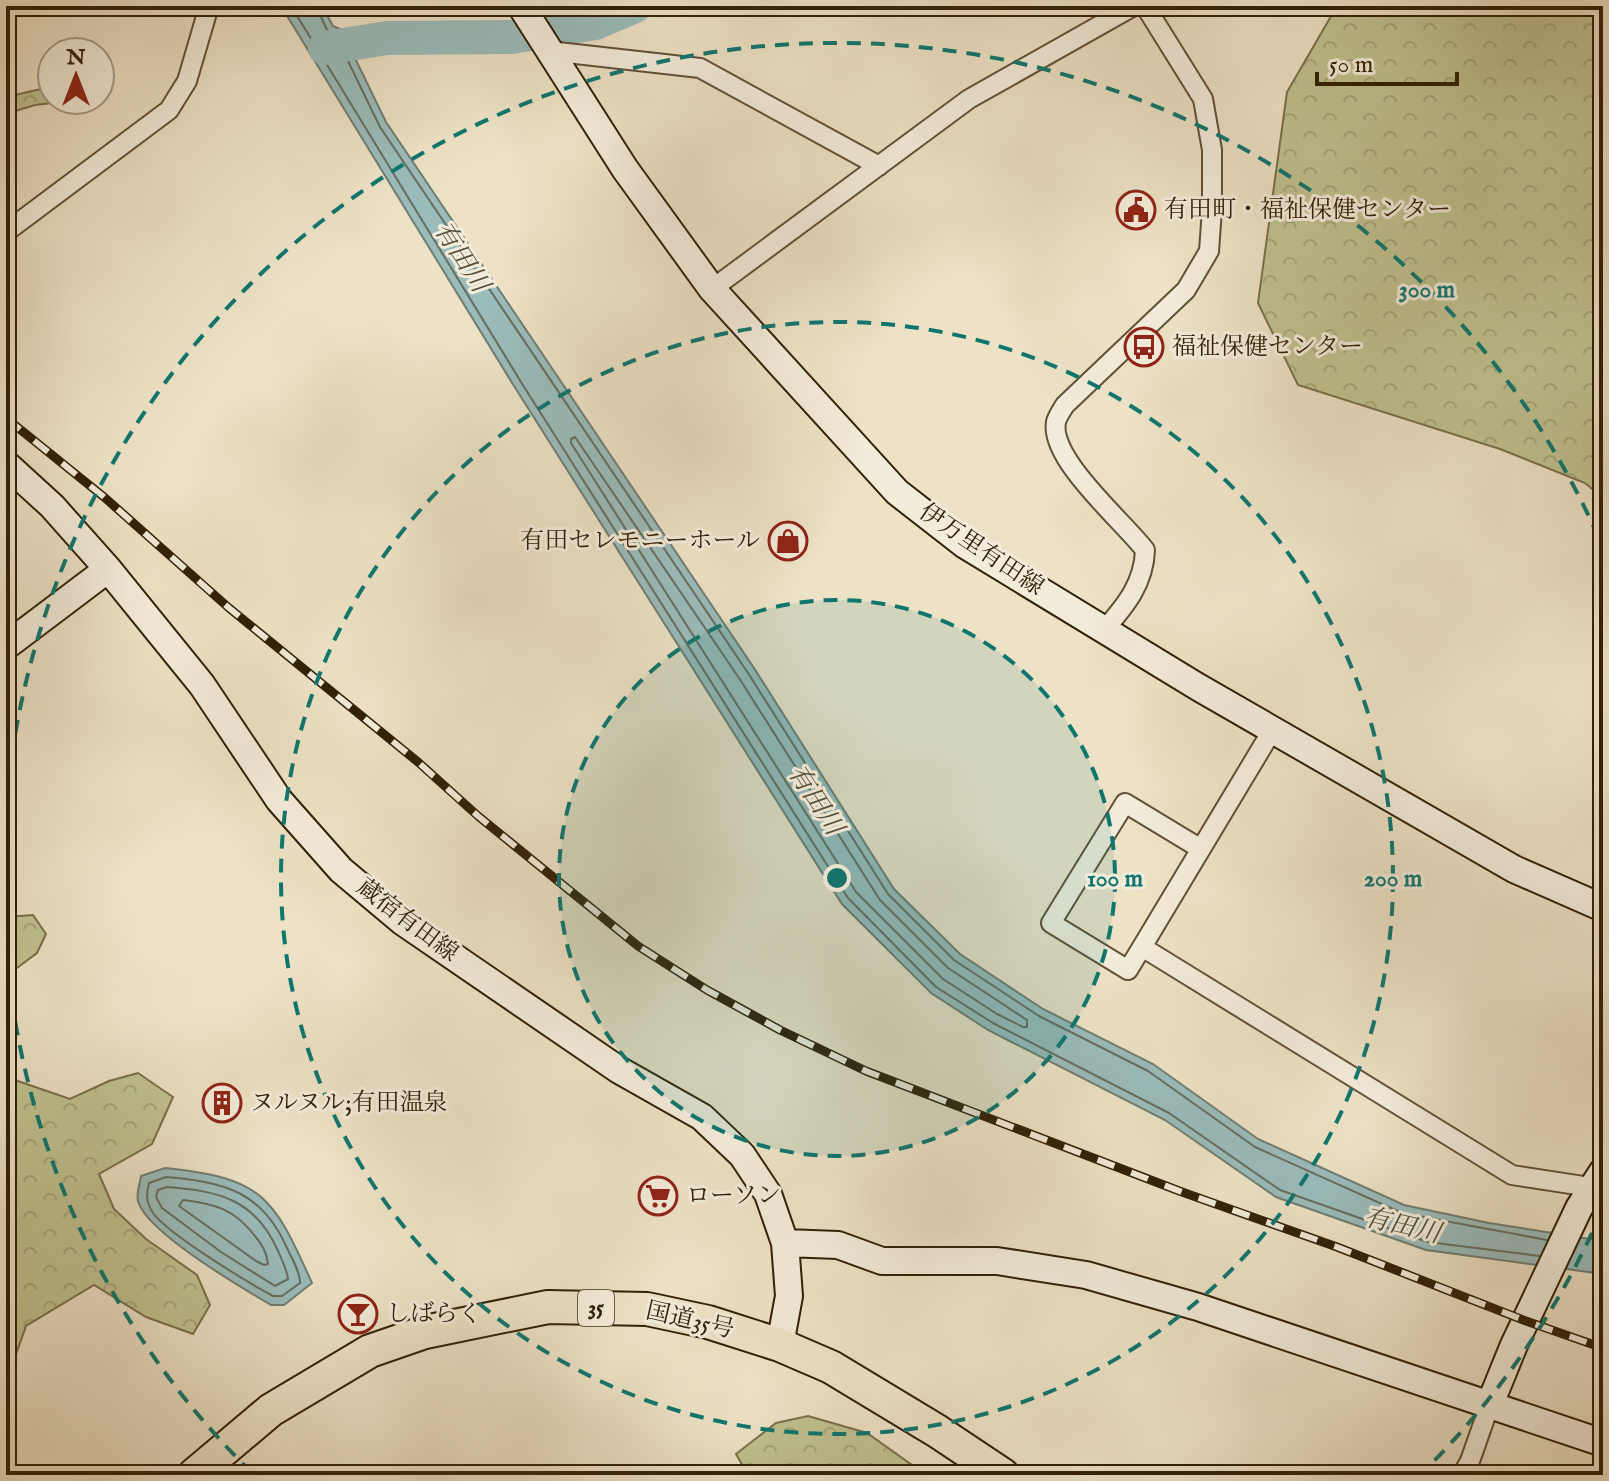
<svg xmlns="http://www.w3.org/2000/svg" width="1609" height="1481" viewBox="0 0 1609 1481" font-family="'IM FELL English','Noto Serif JP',serif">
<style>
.forest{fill:url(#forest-crowns);stroke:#78704b;stroke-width:2}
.water{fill:#9abcbb;stroke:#707e73;stroke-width:2}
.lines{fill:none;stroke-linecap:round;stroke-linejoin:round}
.shore{stroke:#666e60;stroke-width:2}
.river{stroke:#9abcbb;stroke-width:34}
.street-casing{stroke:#605036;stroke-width:22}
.secondary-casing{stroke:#312006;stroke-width:30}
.highway-casing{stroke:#312006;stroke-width:36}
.street{stroke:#f3ecda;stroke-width:18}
.secondary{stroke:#f3ecda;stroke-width:26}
.highway{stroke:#ede2c6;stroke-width:32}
.rail-casing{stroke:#312006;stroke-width:9}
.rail{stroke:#f3ecda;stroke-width:6;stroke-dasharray:18;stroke-linecap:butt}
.ring{fill:none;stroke:#0f766e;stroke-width:4;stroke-dasharray:14 10}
.labels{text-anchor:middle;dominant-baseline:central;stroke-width:6;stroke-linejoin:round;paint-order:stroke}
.shield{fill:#f3ecda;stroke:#6b5d46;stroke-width:2}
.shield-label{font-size:22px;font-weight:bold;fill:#312006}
.poi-label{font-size:24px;fill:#312006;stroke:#f3ecda;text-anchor:start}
.street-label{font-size:24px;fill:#312006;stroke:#f3ecda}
.water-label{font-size:26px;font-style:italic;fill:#504f3c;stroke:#f3ecda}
.centre{fill:#0f766e;stroke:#f3ecda;stroke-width:4}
.ring-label{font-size:24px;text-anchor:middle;font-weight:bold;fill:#0f766e;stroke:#f3ecda;stroke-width:6;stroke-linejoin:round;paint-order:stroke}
</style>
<defs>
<pattern id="forest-crowns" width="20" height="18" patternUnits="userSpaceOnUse" patternTransform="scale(2)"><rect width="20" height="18" fill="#c0c190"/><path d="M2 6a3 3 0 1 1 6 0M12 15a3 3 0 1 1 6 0" fill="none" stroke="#a5a67b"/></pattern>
</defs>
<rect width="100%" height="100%" fill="#ede2c6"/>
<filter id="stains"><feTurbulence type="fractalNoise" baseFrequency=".0025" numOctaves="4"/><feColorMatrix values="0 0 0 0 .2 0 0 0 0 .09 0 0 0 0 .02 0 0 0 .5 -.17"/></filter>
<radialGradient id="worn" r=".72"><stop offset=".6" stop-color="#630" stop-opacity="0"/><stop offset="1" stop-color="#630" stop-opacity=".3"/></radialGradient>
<path class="forest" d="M1337,6h266v492l-18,-15 -85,-34 -202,-64 -40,-82 29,-211z
M41,89h11v11l9,2 -26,3 -29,9v-17z
M33,915l13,19 -9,19 -31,23v-59z
M138,1073l35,24 -21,47 -53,30 15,35 32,30 51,36 13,30 -17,29 -47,-17 -52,-32 -68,41 -12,34 -8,37v-320l64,22 39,-18z
M808,1416l59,17 59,42h-178l-12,-21 40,-31z"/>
<path class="water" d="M281,6h41l11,20 18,8v16l35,72 368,546 140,221 66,65 83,55 110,55 105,75 146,66 85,18 114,18v33l-177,-24 -150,-53 -111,-77 -177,-90 -57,-37 -89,-89 -328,-518z
M165,1168c98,10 108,28 147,115l-28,22h-13c-29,-17 -125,-73 -133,-104 -2,-7 2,-17 3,-25z"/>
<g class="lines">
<path class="shore" d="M291,6l230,376 327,516 88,89 57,36 176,90 111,77 148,52 111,14
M316,6l11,24 15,10 2,13 36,74 368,546 140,221 66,66 85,56 109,55 107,76 147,66 145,27
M575,437l164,241 141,222 68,68 79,52v7h-4l-26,-13 -54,-35 -87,-87 -285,-449v-4z
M166,1177c58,5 96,14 121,71 5,11 13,23 13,35l-18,13h-9c-26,-14 -105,-62 -120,-83 -7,-11 -7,-19 -4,-30z
M167,1187c52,4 88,12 111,64 4,9 9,19 10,28l-13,7 -54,-34 -59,-44 -6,-11 2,-7z
M183,1200c33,4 51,9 72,36 7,8 12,17 13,28l-4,1 -8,-4 -77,-55z"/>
<path class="river" d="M325,48l62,-10 125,-1 83,-14 40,-17"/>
<defs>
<path id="street" d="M549,51l151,17 179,98
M6,232l163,-122 18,-29 22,-75
M712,289l257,-190 165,-93
M1105,629c21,-24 39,-46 40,-79 -22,-29 -96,-91 -89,-128 1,-5 6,-12 9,-17l121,-115 23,-39 3,-42v-59l-9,-51 -58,-93
M1273,729l-131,218 370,228 78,12
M1142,947l-14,23 -77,-47 74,-120 76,46
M1462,1475l8,-14 20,-57"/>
<path id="secondary" d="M521,6l104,163 87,120 185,203 68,53 233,142 316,182 89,39
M6,464l46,42 56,63 94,116 77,115 62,70 62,52 216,148 83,47 40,38 26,39 17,49 4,53 -9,49
M6,646l102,-77
M785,1243l53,2 44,16h115l89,14 112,32 405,136
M1490,1404l24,-59 65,-137 24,-37"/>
<path id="highway" d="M194,1475l77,-65 99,-59 55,-19 123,-25 99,2 61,13 72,23 51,22 106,64 66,44"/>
</defs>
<use href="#street" class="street-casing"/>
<use href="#secondary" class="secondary-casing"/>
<use href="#highway" class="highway-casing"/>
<use href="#street" class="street"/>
<use href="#secondary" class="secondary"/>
<use href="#highway" class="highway"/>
<defs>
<path id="rail" d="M6,418l98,79 125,111 189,154 60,54 160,130 69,44 73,40 86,41 316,121 155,55 189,74 77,27"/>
</defs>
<use href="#rail" class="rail-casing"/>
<use href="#rail" class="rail"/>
</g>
<circle cx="837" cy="878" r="278" fill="#0f766e" fill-opacity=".12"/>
<g class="ring">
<circle cx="837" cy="878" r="278"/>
<circle cx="837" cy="878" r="556"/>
<path d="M1602 1211A834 834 0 0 1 1422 1473M252 1473A834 834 0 0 1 6 951M6 805A834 834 0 0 1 1602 545"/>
</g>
<defs>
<symbol id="civic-ring" viewBox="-11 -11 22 22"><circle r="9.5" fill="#f3ecda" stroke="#8f2418" stroke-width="1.5"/><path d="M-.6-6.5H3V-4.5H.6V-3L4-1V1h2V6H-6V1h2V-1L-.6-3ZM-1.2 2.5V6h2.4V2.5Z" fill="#8f2418"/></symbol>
<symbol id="bus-ring" viewBox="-11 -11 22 22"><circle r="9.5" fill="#f3ecda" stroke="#8f2418" stroke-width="1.5"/><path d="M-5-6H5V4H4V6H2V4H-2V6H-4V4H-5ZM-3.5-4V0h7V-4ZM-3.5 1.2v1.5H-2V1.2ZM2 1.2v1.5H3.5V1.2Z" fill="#8f2418"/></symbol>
<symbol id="shop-ring" viewBox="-11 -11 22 22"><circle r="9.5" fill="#f3ecda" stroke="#8f2418" stroke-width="1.5"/><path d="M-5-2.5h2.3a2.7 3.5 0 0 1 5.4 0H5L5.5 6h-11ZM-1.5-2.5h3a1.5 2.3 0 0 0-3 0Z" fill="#8f2418"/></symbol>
<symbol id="building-ring" viewBox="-11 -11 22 22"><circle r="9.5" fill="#f3ecda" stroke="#8f2418" stroke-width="1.5"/><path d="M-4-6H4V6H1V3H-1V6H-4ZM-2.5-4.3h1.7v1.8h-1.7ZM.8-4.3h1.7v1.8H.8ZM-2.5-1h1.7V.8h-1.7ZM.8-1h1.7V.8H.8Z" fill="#8f2418"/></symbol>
<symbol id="supermarket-ring" viewBox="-11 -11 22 22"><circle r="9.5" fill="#f3ecda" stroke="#8f2418" stroke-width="1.5"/><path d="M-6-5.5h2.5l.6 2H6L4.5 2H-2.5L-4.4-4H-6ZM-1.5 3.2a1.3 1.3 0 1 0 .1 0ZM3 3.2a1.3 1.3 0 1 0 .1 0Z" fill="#8f2418"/></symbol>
<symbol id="bar-ring" viewBox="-11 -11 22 22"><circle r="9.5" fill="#f3ecda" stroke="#8f2418" stroke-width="1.5"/><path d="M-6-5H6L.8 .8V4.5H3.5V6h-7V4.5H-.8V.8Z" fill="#8f2418"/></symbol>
</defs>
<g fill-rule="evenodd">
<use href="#civic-ring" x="1114" y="188" width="44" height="44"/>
<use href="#bus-ring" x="1122" y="325" width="44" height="44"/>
<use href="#shop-ring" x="766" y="519" width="44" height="44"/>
<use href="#building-ring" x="200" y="1081" width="44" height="44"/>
<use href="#supermarket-ring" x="636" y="1174" width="44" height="44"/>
<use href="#bar-ring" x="336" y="1292" width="44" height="44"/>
</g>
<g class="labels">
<rect class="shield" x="578" y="1290" width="36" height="36" rx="6"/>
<g class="shield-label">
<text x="596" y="1308">35</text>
</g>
<g class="poi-label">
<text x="1164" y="210">有田町・福祉保健センター</text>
<text x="1172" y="347">福祉保健センター</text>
<text x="760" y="541" text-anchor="end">有田セレモニーホール</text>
<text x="250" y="1103">ヌルヌル;有田温泉</text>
<text x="686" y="1196">ローソン</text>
<text x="386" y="1314">しばらく</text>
</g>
<g class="street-label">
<text transform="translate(981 550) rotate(34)">伊万里有田線</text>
<text transform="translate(407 921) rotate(37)">蔵宿有田線</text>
<text transform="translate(690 1321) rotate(13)">国道35号</text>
</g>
<g class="water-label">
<text transform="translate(461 257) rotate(57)">有田川</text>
<text transform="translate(815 800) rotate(57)">有田川</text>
<text transform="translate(1402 1226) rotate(13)">有田川</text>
</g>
</g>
<circle cx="837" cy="878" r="12" class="centre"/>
<g class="ring-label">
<text x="1427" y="297">300 m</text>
<text x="1115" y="886">100 m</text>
<text x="1393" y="886">200 m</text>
</g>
<rect width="1609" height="1481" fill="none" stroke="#ede2c6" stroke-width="32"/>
<rect x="8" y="8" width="1593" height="1465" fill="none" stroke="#312006" stroke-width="4"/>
<rect x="16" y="16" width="1577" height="1449" fill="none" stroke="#312006" stroke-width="2"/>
<g transform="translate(76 76)"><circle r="38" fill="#f3ecda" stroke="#a59a85" stroke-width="2"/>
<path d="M0-6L14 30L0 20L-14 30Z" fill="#8f2418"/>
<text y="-12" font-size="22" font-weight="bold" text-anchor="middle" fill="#312006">N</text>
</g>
<path d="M1317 72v12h140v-12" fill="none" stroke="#312006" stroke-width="4"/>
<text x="1329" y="72" font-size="24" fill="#312006" stroke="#f3ecda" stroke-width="6" paint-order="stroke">50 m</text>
<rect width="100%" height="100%" filter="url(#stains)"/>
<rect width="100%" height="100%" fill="url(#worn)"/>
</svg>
